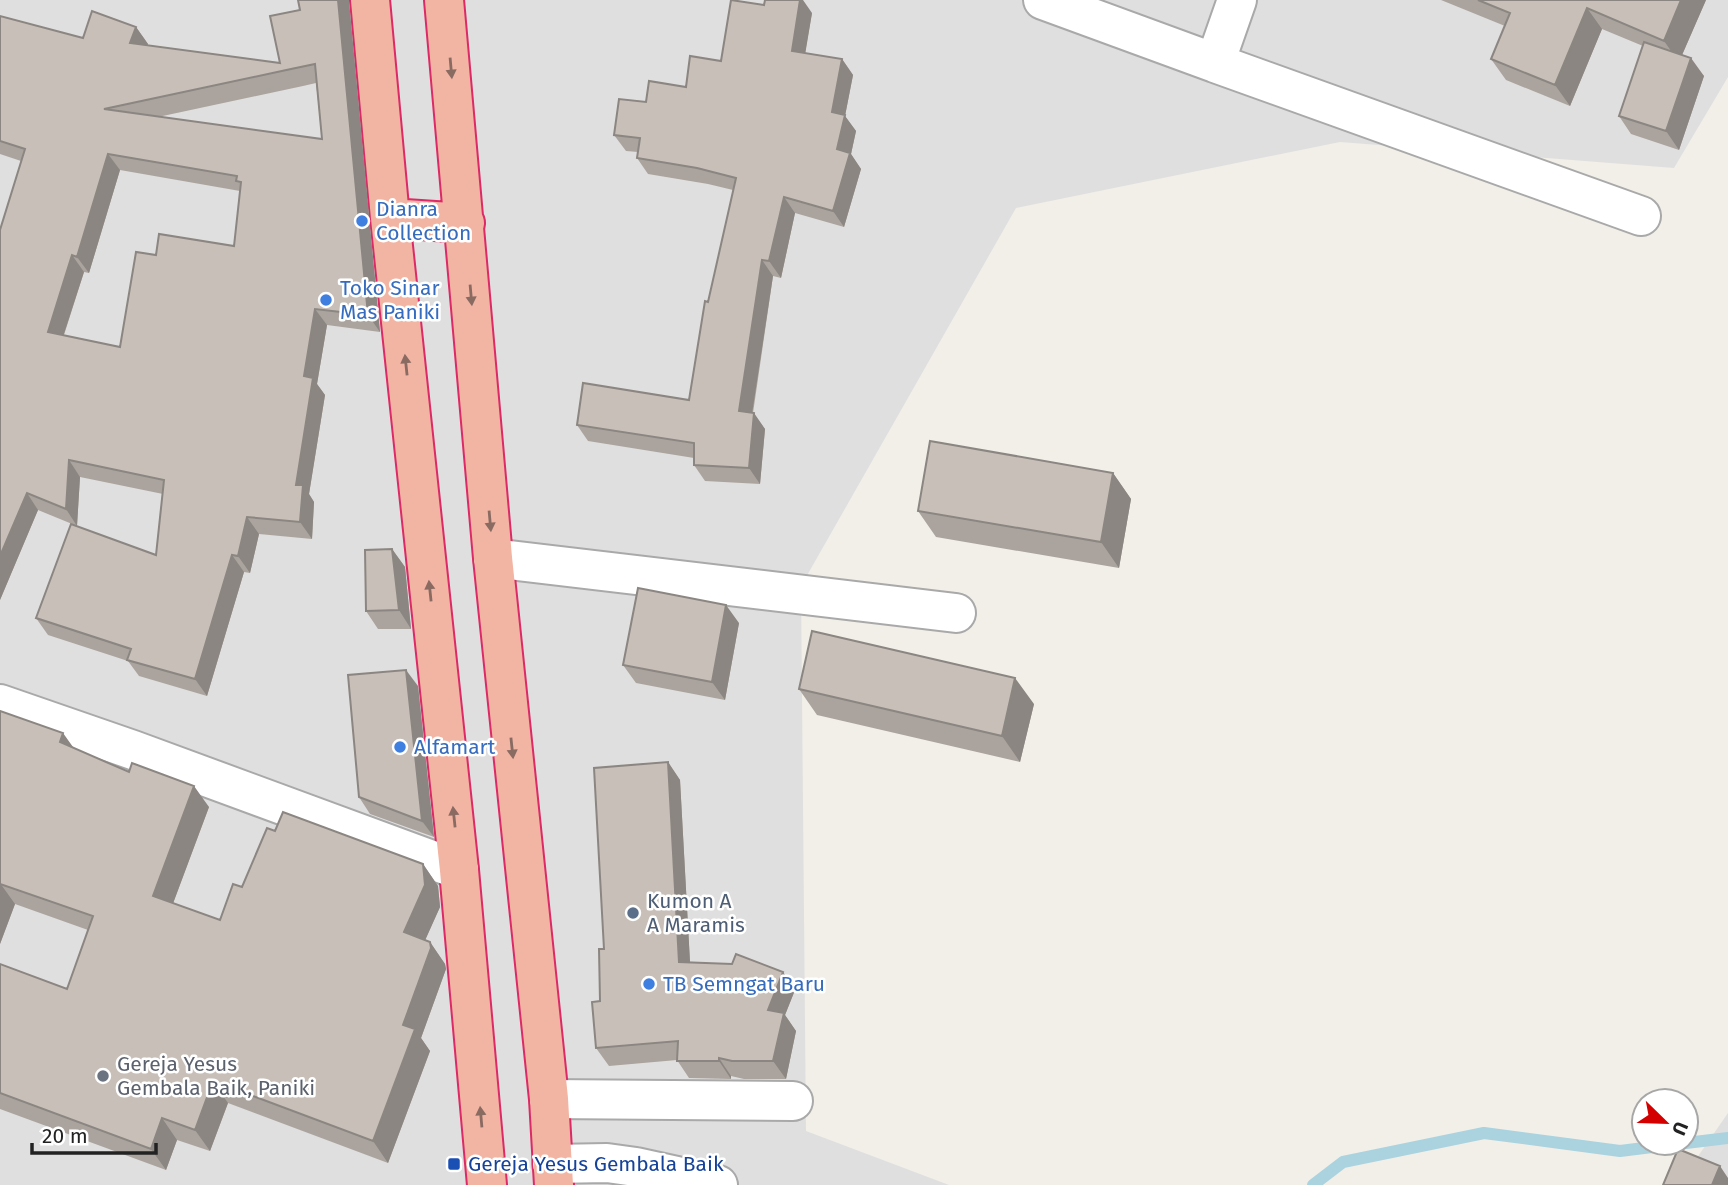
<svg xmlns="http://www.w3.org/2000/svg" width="1728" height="1185" viewBox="0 0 1728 1185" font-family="'Fira Sans',sans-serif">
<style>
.residential{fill:#e0dfdf}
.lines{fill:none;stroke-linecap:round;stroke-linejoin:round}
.stream{stroke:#aad3df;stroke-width:12}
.minor-casing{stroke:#a9a9a9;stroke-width:42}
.trunk-casing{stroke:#dc2a67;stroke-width:42}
.minor{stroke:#fff;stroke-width:38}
.trunk{stroke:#f2b4a3;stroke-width:38}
.wall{fill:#aba49e;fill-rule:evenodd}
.shaded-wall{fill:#8b8681}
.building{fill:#c7bfb8;stroke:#8b8681;stroke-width:2;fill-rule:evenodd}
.oneway{fill:#8a6b62}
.shop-dot{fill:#3f7fe0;stroke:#fff;stroke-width:2.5}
.service-dot{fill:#5c6f8a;stroke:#fff;stroke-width:2.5}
.worship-dot{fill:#6b7280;stroke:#fff;stroke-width:2.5}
.transit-dot{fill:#1a4fb4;stroke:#fff;stroke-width:2.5}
.labels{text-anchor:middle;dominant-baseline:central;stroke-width:5;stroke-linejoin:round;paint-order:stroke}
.shop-label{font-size:21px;fill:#366cbe;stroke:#fff;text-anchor:start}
.service-label{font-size:21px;fill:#4e5e75;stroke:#fff;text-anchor:start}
.worship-label{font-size:21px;fill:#5b616d;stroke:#fff;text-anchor:start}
.transit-label{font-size:21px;fill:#164399;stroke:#fff;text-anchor:start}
</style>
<rect width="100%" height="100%" fill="#f2efe9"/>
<path class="residential" d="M0,0h1728v77l-54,91 -334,-26 -324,66 -215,378 5,545 143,54h-949z
M1728,1113v72h-50z"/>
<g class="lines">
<path class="stream" d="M1686,1143l42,-5
M1313,1185l30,-23 141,-29 136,18 64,-8"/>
<defs>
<path id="minor" d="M1043,0l172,63 22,-63
M1215,63l426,153
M493,558l463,55
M0,704l133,46 326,120
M549,1099l244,2
M552,1164l55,-1 29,4 82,18"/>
<path id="trunk" d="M370,0l20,218 69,652 28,315
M444,0l49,558 56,541 5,86
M390,218l75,5"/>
</defs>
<use href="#minor" class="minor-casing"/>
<use href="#trunk" class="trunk-casing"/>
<use href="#minor" class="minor"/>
<use href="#trunk" class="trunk"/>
</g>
<path class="wall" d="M1441,0h265l-24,55 22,21 -25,74 -48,-16 -12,-18 24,-70 -41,-17 -32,77 -64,-26 -15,-21 14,-33z
M348,2l32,330 -53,-7 -10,59 8,11 -16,99 5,8 -2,37 -53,-5 -9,39 -6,-1 -37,124 -68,-20 -11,-15 -80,-26 -12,-17 120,-63 7,-61 -83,-17 -3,49 -39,-16 -38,90 21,-439 -21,-7v-138l83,22 53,-11 12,17 -1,1 133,18zM316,83l6,56 -164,-22 145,-31zM120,170l120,21 -6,55 -78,9 -36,92 -56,-12 20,-63 5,1z
M812,13l-7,40 37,6 11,16 -8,41 11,15 -5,23 10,15 -17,58 -49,-14 -14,65 -8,-2 -20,137 12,16 -5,55 -55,-3 -11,-16v-7l-106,-17 -11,-16 112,-25 19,-98 25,-112 -25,-6 -60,-10 -11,-16 1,-6 -12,-1 -12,-16 32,-33 40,-15 35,-26z
M1113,473l18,26 -12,69 -183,-31 -18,-26z
M392,549l13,18 6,62h-33l-12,-18z
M739,623l-14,77 -89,-17 -13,-18z
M418,686l16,151 -64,-23 -11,-17z
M799,689l235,15 -14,58 -203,-47z
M0,711l74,38 135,58 -36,96 47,17 22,-33 33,-56 148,33 15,22 2,21 -15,33 5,2 15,22 1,5 -25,69 9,13 -42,112 -160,-60 -18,48 -33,-11 -11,30 -166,-61v-145l67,25 21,-59 -73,-26 -15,40z
M668,762l12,18 10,183 93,9 12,18 -10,25 11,16 -10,48h-42l-13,-3v3l-42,-1 -12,-18 -68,6 -13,-18 8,-99z"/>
<path class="shaded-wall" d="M338,0h11l31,332 -12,-17z
M800,0h3l9,13 -9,54 -11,-16z
M1681,0h25l-27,62 -15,-21z
M1587,8l15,21 -32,77 -15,-21z
M136,27l12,17 -6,16 -12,-17z
M1691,58l13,18 -25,74 -13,-19z
M842,59l11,16 -8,41 11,15 -5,23 10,15 -17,58 -11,-16 4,-62 -5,-37z
M108,154l12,16 -31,103 -12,-16z
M784,197l11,16 -14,65 -12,-17z
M72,255l12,17 -25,77 -11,-17z
M762,260l11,16 -23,151 -11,-16z
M315,309l12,16 -10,59 8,11 -16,99 5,8 -2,37 -12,-17 -4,-37 8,-109z
M754,413l11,16 -5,55 -11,-16z
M69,460l11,17 -3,49 -11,-17z
M1113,473l18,26 -12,69 -18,-26z
M27,493l11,17 -38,90v-44z
M247,517l12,17 -9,39 -12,-17z
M392,549l13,18 6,62 -12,-19z
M232,555l12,17 -37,124 -12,-17z
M726,605l13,18 -14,77 -13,-18z
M406,670l12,16 16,151 -12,-16z
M1015,678l19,26 -14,58 -18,-26z
M63,733l15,21 -18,-12z
M668,762l12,18 11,200 -12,-18z
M194,786l15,21 -41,110 -15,-21z
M423,864l15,22 2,21 -21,47 -15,-22z
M0,883l15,21 -15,40z
M430,942l15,22 1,5 -25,69 9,13 -42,112 -15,-22 30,-116z
M783,972l12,18 -10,25 11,16 -10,48 -13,-18 -5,-51z
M719,1058l12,18v3l-12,-18z
M213,1081l15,22 -18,48 -15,-21z
M162,1118l15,22 -11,30 -15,-21z
M1720,1166l8,12v7h-16z"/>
<path class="building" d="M298,0h40l30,315 -53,-6 -11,67 9,2 -17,107h7l-3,37 -53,-5 -9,39 -6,-1 -37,124 -68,-19 4,-11 -95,-31 35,-94 85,31 8,-75 -95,-20 -3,49 -39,-16 -27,63v-326l25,-81 -25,-8v-125l83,22 9,-27 44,16 -6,16 150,20 -10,-47 30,-6zM315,64l7,75 -218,-30 187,-40zM108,154l129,22 -1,5 5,1 -7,64 -75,-12 -3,21 -20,-3 -16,95 -72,-15 24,-77 5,2z
M731,0l33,5 1,-5h35l-8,51 50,8 -10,53 13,3 -8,34 13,4 -17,58 -49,-14 -15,64 -7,-1 -23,151 15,2 -5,55 -55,-3v-22l-117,-18 6,-42 106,17 16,-99 3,1 28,-124 -39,-10 -60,-10 3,-20 -26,-3 5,-36 27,3 3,-21 37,6 4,-31 31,5z
M1478,0h203l-17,41 -77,-33 -32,77 -64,-26 19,-46z
M1644,42l47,16 -25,73 -47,-15z
M930,441l183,32 -12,69 -183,-31z
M392,549l7,61 -33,1 -1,-61z
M638,588l88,17 -14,77 -89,-17z
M812,631l203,47 -13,58 -203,-47z
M406,670l16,151 -63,-24 -11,-122z
M0,711l63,22 -3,9 69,30 3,-9 62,23 -41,110 67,24 13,-36 9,3 25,-59 8,3 8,-19 140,52 2,21 -21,47 26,10 1,6 -28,77 12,4 -42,112 -160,-60 -18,49 -33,-12 -11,31 -151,-56v-129l67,25 26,-73 -93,-32z
M668,762l11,200 53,2 4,-10 47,18 -15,38 16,3 -11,48h-41l-13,-3v3h-42l1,-20 -82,7 -4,-46 8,-1 -1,-52h5l-10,-181z
M1678,1149l42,17 -8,19h-49z"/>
<defs><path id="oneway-solid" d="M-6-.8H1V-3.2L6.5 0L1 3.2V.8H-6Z" transform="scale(1.75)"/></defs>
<g class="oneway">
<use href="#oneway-solid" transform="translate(451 68) rotate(85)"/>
<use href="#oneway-solid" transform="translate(471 295) rotate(85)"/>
<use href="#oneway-solid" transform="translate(406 365) rotate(-96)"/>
<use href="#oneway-solid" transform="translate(490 521) rotate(85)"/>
<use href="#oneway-solid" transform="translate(430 591) rotate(-96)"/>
<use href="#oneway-solid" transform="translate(512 748) rotate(84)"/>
<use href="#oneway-solid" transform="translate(454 817) rotate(-96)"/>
<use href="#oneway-solid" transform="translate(481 1117) rotate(-95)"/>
</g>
<g class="shop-dot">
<circle cx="362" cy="221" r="7"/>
<circle cx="326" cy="300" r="7"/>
<circle cx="400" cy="747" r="7"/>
<circle cx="649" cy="984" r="7"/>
</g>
<circle class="service-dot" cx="633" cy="913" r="7"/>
<circle class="worship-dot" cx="103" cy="1076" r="7"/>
<rect class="transit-dot" x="447" y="1157" width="14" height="14" rx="3.5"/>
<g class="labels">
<g class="shop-label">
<text x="376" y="209">Dianra<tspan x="376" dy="24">Collection</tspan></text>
<text x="340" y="288">Toko Sinar<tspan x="340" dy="24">Mas Paniki</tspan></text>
<text x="414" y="747">Alfamart</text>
<text x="663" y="984">TB Semngat Baru</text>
</g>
<g class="service-label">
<text x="647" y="901">Kumon A<tspan x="647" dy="24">A Maramis</tspan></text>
</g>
<g class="worship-label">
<text x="117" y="1064">Gereja Yesus<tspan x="117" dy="24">Gembala Baik, Paniki</tspan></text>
</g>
<g class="transit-label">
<text x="468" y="1164">Gereja Yesus Gembala Baik</text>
</g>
</g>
<g transform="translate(1665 1122) rotate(113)"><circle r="33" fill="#ffffff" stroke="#a7a7a7" stroke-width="2"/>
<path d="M0-5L12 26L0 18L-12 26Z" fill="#d40000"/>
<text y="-10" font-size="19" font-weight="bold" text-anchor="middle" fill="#222222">U</text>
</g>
<path d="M32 1143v10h124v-10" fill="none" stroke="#222222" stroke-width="3.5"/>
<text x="42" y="1143" font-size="21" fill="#222222" stroke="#ffffff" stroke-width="5" paint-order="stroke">20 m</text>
</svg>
